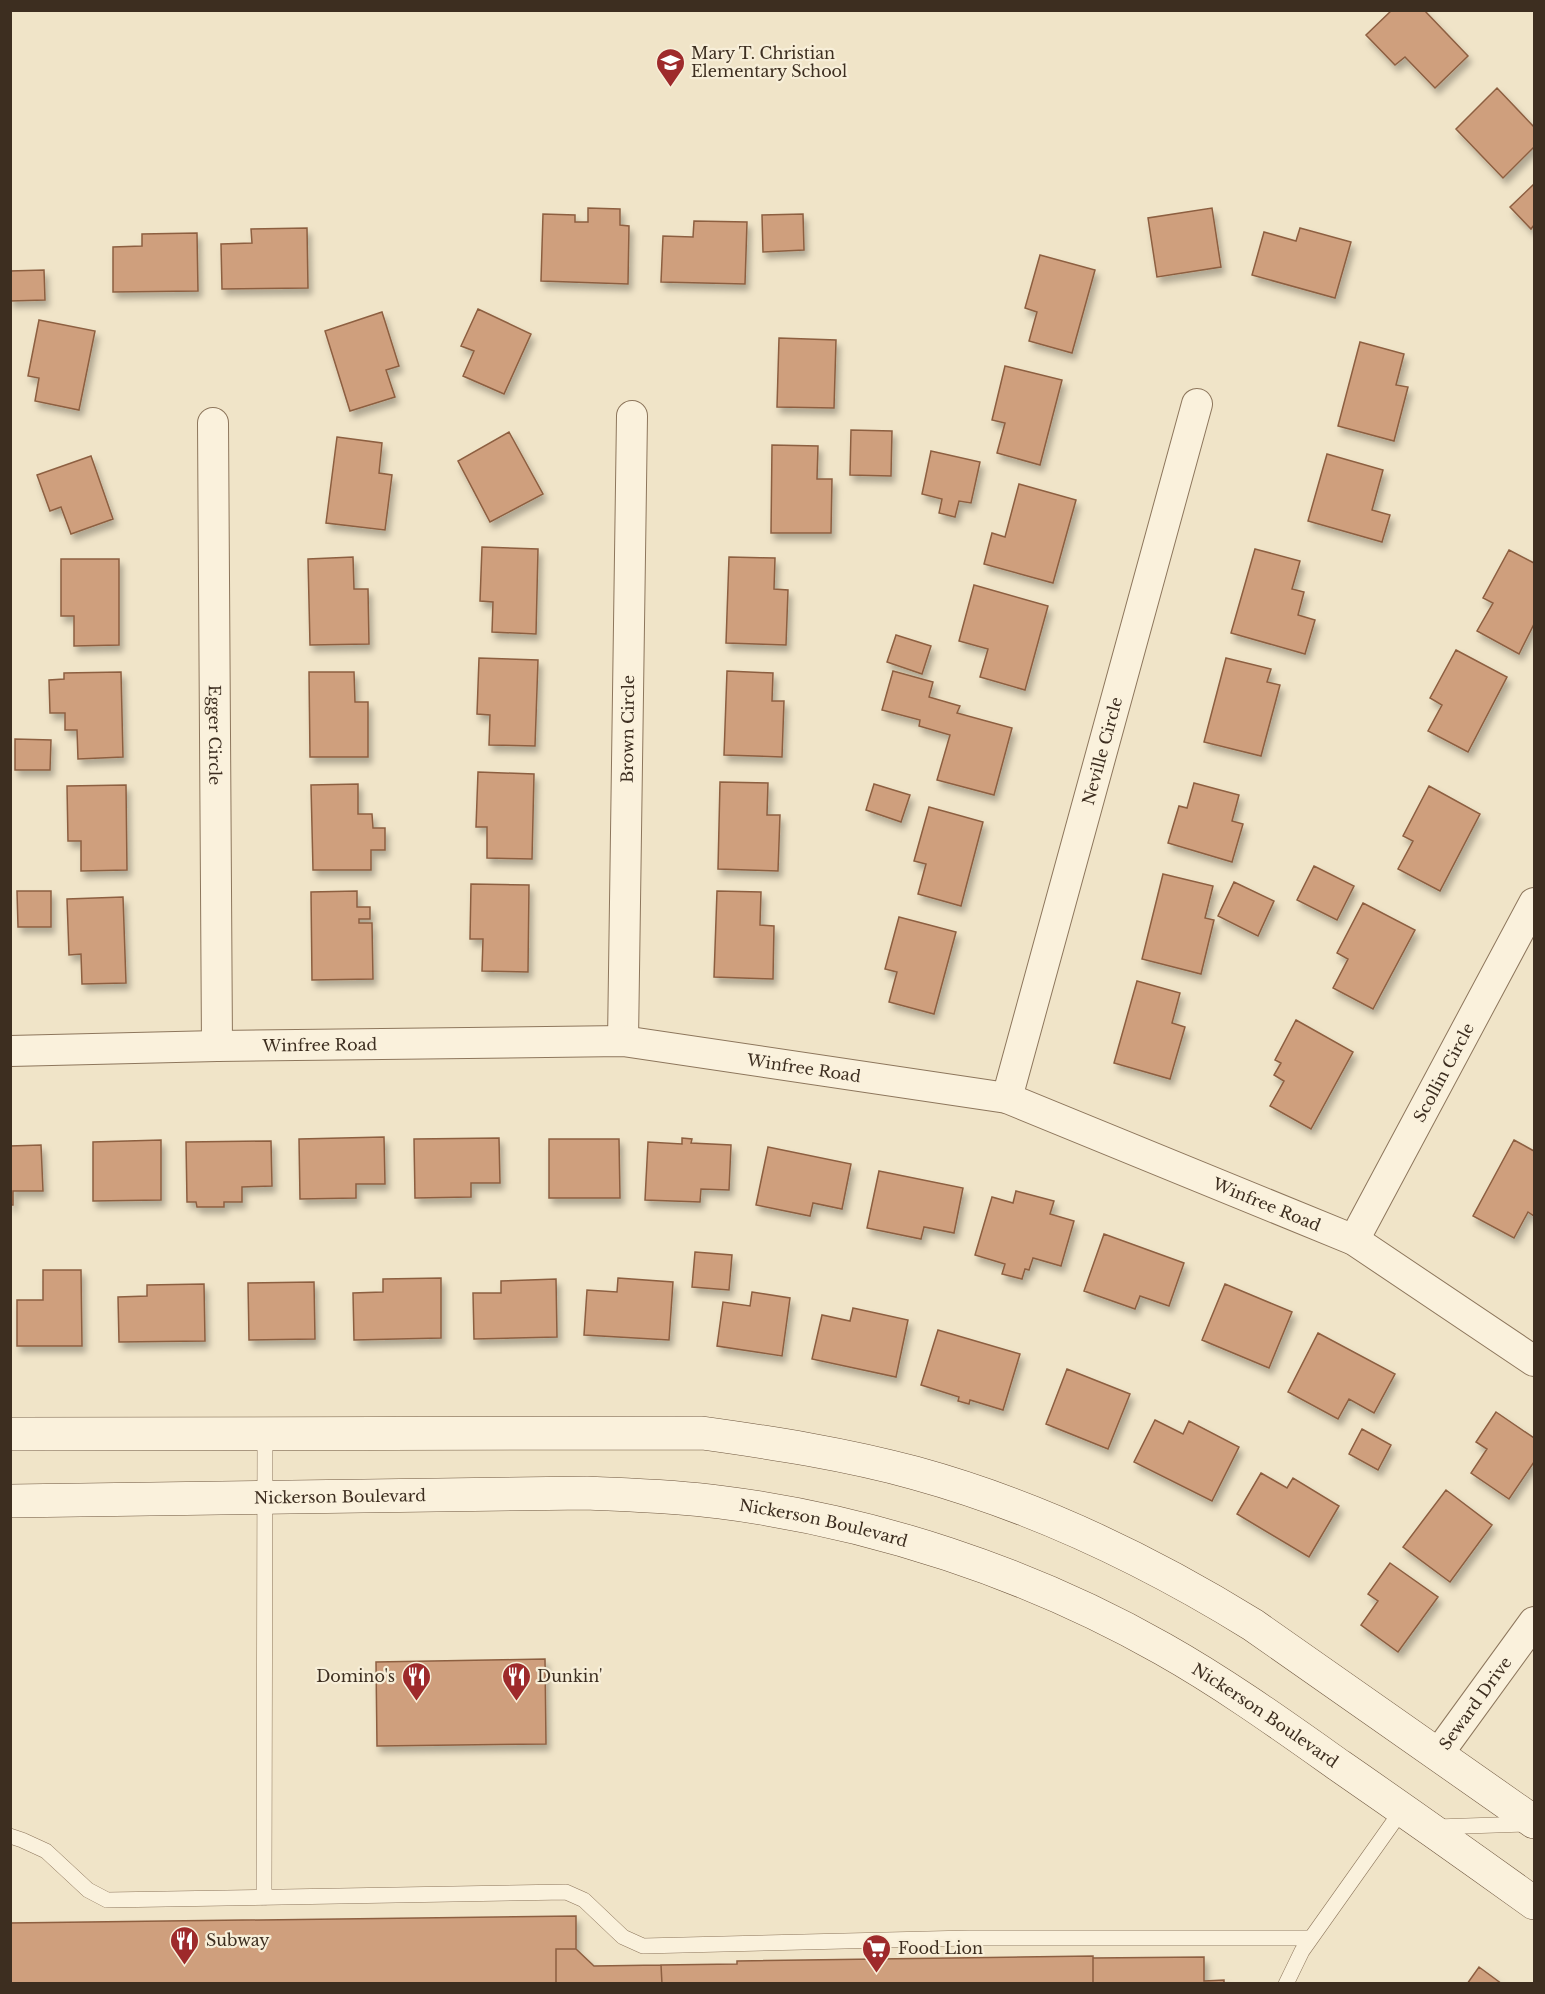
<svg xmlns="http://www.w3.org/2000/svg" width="1545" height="1994" viewBox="0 0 1545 1994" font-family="'Libre Baskerville',serif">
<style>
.building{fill:#cf9f7d;stroke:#8d5f41;stroke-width:1.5;filter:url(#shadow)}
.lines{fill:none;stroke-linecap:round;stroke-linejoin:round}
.lane-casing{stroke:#8d765c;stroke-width:16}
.street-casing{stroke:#8d765c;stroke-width:32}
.secondary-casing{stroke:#6f573f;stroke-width:34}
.lane{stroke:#faf1dc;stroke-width:15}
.street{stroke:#faf1dc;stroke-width:30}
.secondary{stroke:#faf1dc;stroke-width:33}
.labels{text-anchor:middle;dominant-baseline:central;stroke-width:4.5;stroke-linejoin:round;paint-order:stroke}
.poi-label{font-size:16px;fill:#3d2e20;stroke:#f7eed8;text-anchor:start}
.street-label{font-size:16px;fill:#3d2e20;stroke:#f7eed8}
</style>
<defs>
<filter id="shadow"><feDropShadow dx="3.5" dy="6" stdDeviation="3" flood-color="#0004"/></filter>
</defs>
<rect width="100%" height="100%" fill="#f0e4c8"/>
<path class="building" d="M1392,10h32l44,46 -33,32 -30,-31 -10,8 -29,-30z
M1497,88l37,39v20l-31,31 -47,-49z
M1534,184v41l-3,4 -21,-22z
M588,208l32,1v16l9,1 -1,58 -87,-3 2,-67 32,1v7h13z
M1212,208l9,59 -64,10 -9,-59z
M803,214l1,36 -41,2 -1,-37z
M694,221l53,1 -2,62 -84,-2 2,-46 30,1z
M307,228l1,60 -86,1 -1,-45 31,-1 -1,-14z
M1300,228l51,14 -16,56 -83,-23 12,-43 32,9z
M197,233l1,58 -85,1v-45l29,-1v-12z
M1040,255l55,15 -23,83 -43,-12 8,-29 -12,-4z
M44,270l1,30 -35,1v-30z
M478,309l53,25 -27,60 -41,-18 11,-25 -13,-5z
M382,312l17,54 -13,4 9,27 -45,14 -25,-80z
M39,320l56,11 -16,79 -44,-9 4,-23 -11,-2z
M779,338l57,2 -2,68 -57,-1z
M1360,342l44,12 -8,31 12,2 -14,54 -56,-15z
M1005,366l57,14 -22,85 -43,-12 8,-30 -13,-3z
M851,430l41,1 -1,45 -41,-1z
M509,432l34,62 -53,28 -32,-61z
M337,437l45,6 -3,30 13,2 -7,55 -59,-7z
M772,445l46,1 -1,33h15l-1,54h-60z
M931,451l49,11 -9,41 -12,-2 -4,16 -16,-4 3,-14 -20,-5z
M1327,454l56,16 -11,40 18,5 -8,27 -74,-21z
M91,456l22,63 -42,15 -10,-27 -11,4 -13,-36z
M1019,484l57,16 -23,83 -69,-19 8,-31 13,4z
M482,547l56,2 -2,85 -44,-2 1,-30 -13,-1z
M1255,549l45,12 -8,28 12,3 -6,23 17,5 -10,34 -74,-21z
M1509,550l25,13v61l-15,30 -42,-23 16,-28 -10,-5z
M353,557l1,32h14l1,55 -59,1 -2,-86z
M729,557l46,1 -1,31 14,1 -2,55 -60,-2z
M61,559h58v86l-45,1v-30h-13z
M974,585l74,21 -23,84 -45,-13 8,-28 -29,-8z
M896,635l35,11 -9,28 -35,-12z
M1456,650l51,27 -39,75 -40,-21 14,-26 -12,-7z
M479,658l59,2 -3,86 -46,-1 1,-30 -13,-1z
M1226,658l45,11 -4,13 13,3 -19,71 -57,-14z
M727,671l46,2 -1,28h12l-2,56 -58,-2z
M893,671l40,11 -4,15 31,9 -3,7 55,15 -18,67 -57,-15 13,-45 -31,-9 1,-6 -38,-10z
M121,672l2,85 -45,2 -1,-29h-12v-17h-15l-1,-33 15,-1v-6z
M309,672h45l1,30h13v55h-58z
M15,739l36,1 -1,30h-35z
M478,772l56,2 -2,85 -45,-1v-31h-11z
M720,782l48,1 -1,32h13l-2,56 -60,-2z
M1194,783l45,12 -7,26 11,3 -11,38 -64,-19 11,-37 8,2z
M358,784v30h14l1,14h12v22h-14v20h-58l-2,-85z
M874,784l36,11 -9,27 -35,-12z
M126,785l1,85 -46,1v-30h-13l-1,-55z
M1429,786l51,28 -40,77 -42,-22 15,-28 -10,-5z
M929,807l54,15 -22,84 -43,-12 8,-30 -12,-3z
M1314,866l40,20 -17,34 -40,-20z
M1163,874l50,12 -8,32 9,2 -13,54 -59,-15z
M1234,882l40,19 -16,35 -40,-20z
M471,884l58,1 -1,87 -46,-1 1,-32h-13z
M17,891h34v36h-33z
M357,891v16h13v12h-11v4h13l1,56 -61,1 -1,-88z
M717,891l44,1 -1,33 14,1 -1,53 -59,-2z
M123,897l3,86 -44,1 -1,-30 -12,1 -2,-56z
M1363,903l52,27 -42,79 -40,-21 15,-29 -11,-6z
M899,917l57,15 -22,82 -45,-12 8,-30 -12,-3z
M1137,981l43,12 -8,30 13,4 -15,52 -56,-16z
M1296,1020l57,32 -42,77 -41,-23 14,-25 -10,-6 7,-12 -6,-3z
M384,1137l1,47h-29v14l-56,1 -1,-60z
M499,1138l1,45h-29v14l-56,1 -1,-59z
M682,1138l10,1 -1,4 40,2 -2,45 -28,-1 -1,13 -55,-2 3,-58 34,2z
M549,1139h70l1,59h-71z
M161,1140v60l-68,1v-59z
M1514,1140l20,11v65l-6,-4 -14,26 -41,-22z
M271,1141l1,45 -30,1v15h-18v5h-27l-1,-5h-9l-1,-60z
M41,1145l2,46h-30v14h-3v-59z
M768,1147l83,17 -9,45 -29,-6 -3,13 -54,-11z
M879,1171l84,17 -9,45 -30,-6 -3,12 -54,-11z
M1016,1191l38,10 -4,13 24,7 -13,45 -28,-8 -4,12 -4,-1 -3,10 -20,-5 3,-10 -30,-9 17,-58 21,6z
M1104,1234l80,29 -15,43 -29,-10 -5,13 -51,-18z
M695,1252l37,3 -3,35 -37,-3z
M43,1270h38l1,76h-65v-46h26z
M441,1278v60l-87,2 -1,-47 30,-1v-13z
M618,1278l55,4 -4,58 -85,-5 3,-45 30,2z
M556,1279l1,58 -83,2 -1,-46h28v-12z
M314,1282l1,57 -66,1 -1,-57z
M204,1284l1,57 -86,1 -1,-45 29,-1v-11z
M1225,1284l67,28 -23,56 -67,-28z
M752,1292l38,6 -8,58 -65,-10 6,-44 27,4z
M853,1308l55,12 -12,57 -84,-18 10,-44 28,6z
M938,1330l82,24 -17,56 -33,-10 -1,4 -11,-3 1,-4 -38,-12z
M1318,1333l77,41 -21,39 -25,-14 -11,20 -50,-27z
M1067,1369l63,25 -22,55 -62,-25z
M1496,1412l38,26v24l-25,37 -38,-26 16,-24 -11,-7z
M1155,1420l28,14 6,-13 50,26 -27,54 -78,-39z
M1362,1429l29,16 -13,25 -29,-16z
M1261,1473l26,15 6,-10 46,28 -30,51 -72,-43z
M1446,1490l46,35 -42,57 -47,-35z
M1390,1563l48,34 -40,55 -37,-27 17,-24 -10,-7z
M545,1659l1,85 -169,2 -1,-84z
M576,1916v33h-20v35h-546v-61z
M556,1949h20l18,17 67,-1 1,19h-106z
M1093,1956v28h-431l-1,-19 76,-1v-3z
M1204,1957v24l20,-1v4h-131v-26z
M1479,1967l23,17h-35z"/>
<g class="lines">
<defs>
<path id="lane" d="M1436,1827l93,-3
M10,1836l12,4 24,11 42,39 19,10 459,-8 18,8 39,37 20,9 326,-8h342
M264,1898l1,-465
M1286,1984l16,-33 100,-141"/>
<g id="street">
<path id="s1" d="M213,423l4,623"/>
<path id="s2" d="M623,1041l9,-625"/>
<path id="s3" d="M10,1051l207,-5 406,-5 384,57 347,142 180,121"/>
<path id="s4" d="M1007,1098l190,-694"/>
<path id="s5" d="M1354,1240l180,-337"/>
<path id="s6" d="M1438,1754l96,-132"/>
</g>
<g id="secondary">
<path d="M10,1434l692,-1c72,10 143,21 213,40 120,33 233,87 338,152l281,197"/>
<path id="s7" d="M10,1501l577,-8c44,2 88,3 132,9 153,19 310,71 444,147 62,35 119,76 177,117 65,45 130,91 194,137"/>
</g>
</defs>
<use href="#lane" class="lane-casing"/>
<use href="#street" class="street-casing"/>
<use href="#secondary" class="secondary-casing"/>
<use href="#lane" class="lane"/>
<use href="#street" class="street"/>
<use href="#secondary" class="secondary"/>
</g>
<defs>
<symbol id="school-pin" viewBox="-11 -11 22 30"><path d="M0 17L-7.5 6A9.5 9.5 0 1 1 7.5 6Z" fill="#9e2a2b" stroke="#f7eed8"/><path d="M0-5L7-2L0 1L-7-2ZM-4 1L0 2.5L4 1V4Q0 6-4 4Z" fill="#fff"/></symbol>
<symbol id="restaurant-pin" viewBox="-11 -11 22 30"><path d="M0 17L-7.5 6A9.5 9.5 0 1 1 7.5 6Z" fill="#9e2a2b" stroke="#f7eed8"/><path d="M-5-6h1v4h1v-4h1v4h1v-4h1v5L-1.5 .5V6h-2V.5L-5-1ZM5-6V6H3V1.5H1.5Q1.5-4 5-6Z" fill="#fff"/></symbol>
<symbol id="supermarket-pin" viewBox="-11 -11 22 30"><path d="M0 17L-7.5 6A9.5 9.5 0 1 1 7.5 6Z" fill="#9e2a2b" stroke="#f7eed8"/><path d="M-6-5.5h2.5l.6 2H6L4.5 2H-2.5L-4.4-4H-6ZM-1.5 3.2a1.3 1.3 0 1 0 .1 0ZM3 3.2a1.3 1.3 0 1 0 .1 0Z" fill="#fff"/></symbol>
</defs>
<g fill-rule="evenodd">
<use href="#school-pin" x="654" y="46" width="33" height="45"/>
<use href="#restaurant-pin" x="400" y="1660" width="33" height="45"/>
<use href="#restaurant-pin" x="500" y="1660" width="33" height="45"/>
<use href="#restaurant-pin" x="168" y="1924" width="33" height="45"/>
<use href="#supermarket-pin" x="860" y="1932" width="33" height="45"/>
</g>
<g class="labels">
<g class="poi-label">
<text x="691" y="53">Mary T. Christian<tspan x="691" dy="18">Elementary School</tspan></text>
<text x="395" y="1676" text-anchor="end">Domino's</text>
<text x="537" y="1676">Dunkin'</text>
<text x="206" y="1940">Subway</text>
<text x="898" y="1948">Food Lion</text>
</g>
<g class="street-label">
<text stroke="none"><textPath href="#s2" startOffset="312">Brown Circle</textPath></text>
<text stroke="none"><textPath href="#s1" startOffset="312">Egger Circle</textPath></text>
<text stroke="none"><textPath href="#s4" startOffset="360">Neville Circle</textPath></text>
<text stroke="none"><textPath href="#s3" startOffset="310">Winfree Road</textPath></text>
<text stroke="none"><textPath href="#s3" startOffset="796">Winfree Road</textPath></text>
<text stroke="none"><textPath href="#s5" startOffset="190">Scollin Circle</textPath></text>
<text stroke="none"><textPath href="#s3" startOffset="1282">Winfree Road</textPath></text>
<text stroke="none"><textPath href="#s7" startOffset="330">Nickerson Boulevard</textPath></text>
<text stroke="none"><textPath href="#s7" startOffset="816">Nickerson Boulevard</textPath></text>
<text stroke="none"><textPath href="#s6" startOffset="63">Seward Drive</textPath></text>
<text stroke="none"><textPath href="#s7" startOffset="1302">Nickerson Boulevard</textPath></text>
</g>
</g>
<rect width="1545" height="1994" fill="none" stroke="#3d2e20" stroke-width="24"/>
</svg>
